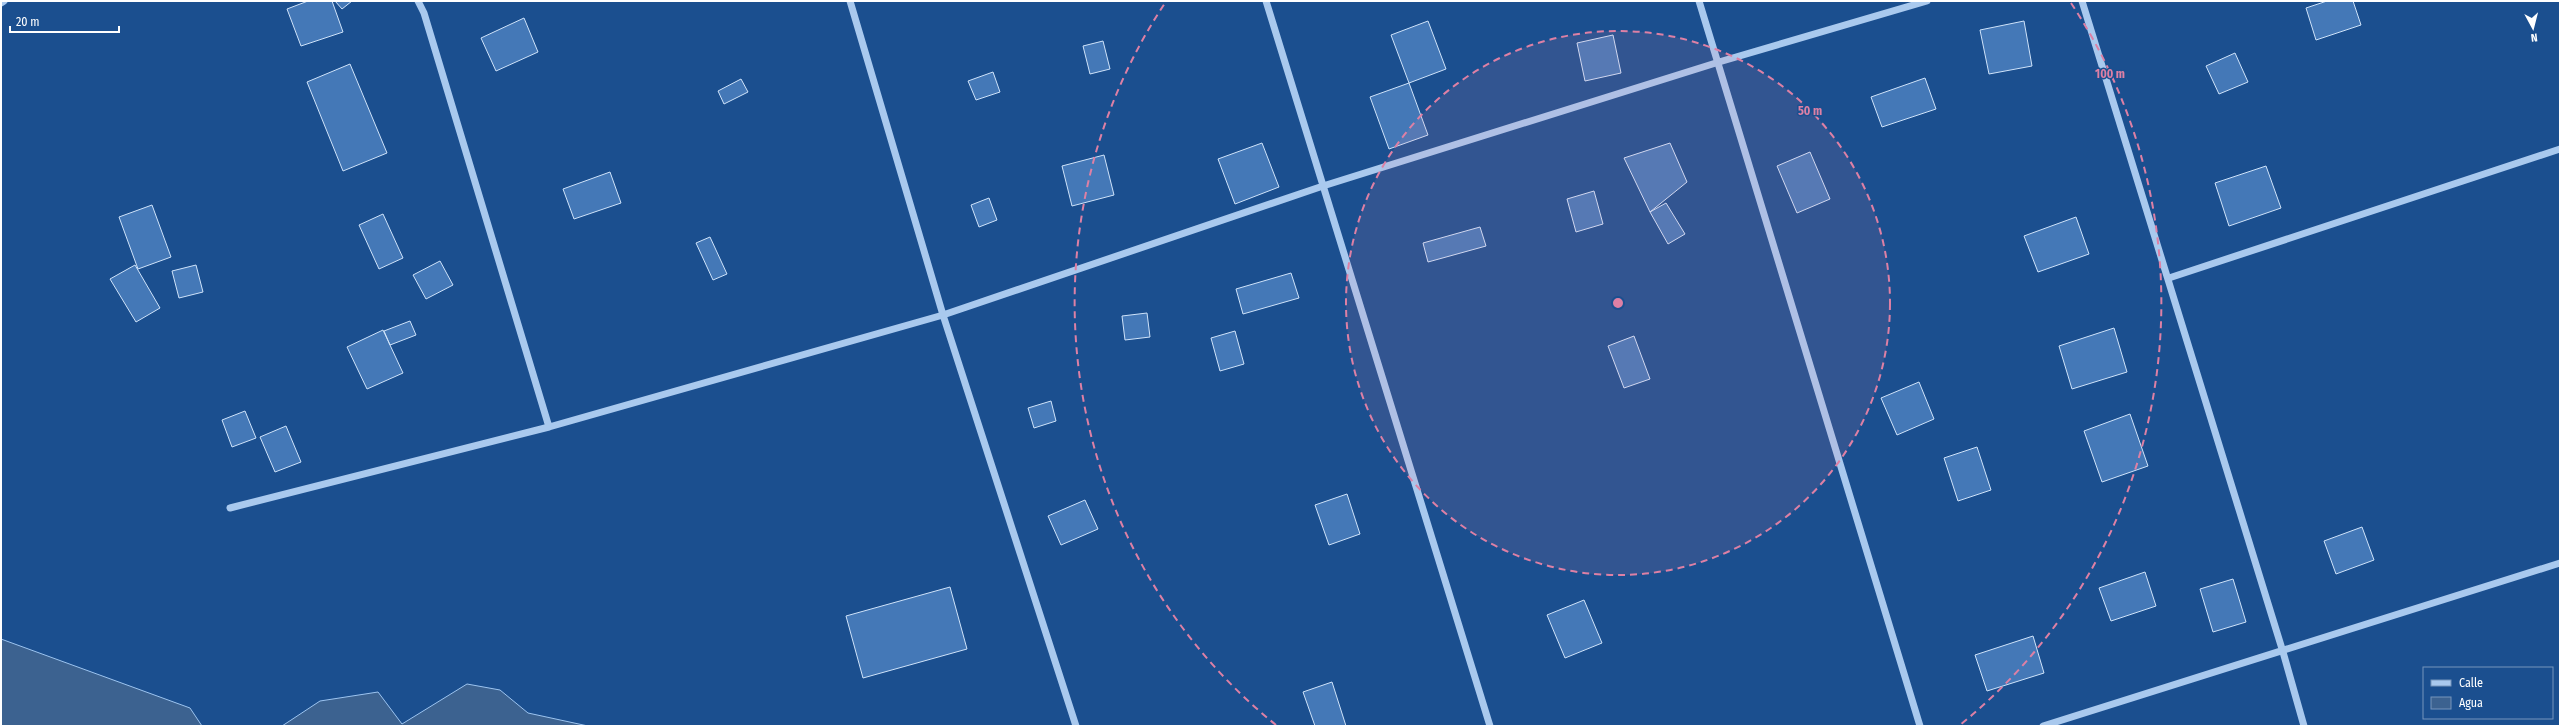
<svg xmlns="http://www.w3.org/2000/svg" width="2561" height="727" viewBox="0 0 2561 727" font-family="'Fira Sans Condensed',sans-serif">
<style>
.water{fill:#3c6290;stroke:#9cc4f0}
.building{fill:#4478b7;stroke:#cfe3fa}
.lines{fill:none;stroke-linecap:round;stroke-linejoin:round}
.minor{stroke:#a9c9ee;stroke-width:7}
.ring{fill:none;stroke:#dd80a5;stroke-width:2;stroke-dasharray:7 5}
.centre{fill:#dd80a5;stroke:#1b4f8f;stroke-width:2}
.ring-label{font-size:12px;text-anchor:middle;font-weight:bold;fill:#dd80a5;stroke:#1b4f8f;stroke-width:3;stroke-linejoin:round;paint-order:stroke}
</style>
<rect width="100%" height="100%" fill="#1b4f8f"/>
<path class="water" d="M1,639l189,69 12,18h-201z
M467,684l33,6 28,23 60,13h-306l38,-25 58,-9 24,32z"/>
<path class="building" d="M308,1h24l11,31 -42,14 -14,-37z
M335,1h17l-10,8z
M2327,1h26l8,24 -45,15 -10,-32z
M524,18l14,34 -42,19 -15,-33z
M1428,21l18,48 -37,14 -18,-48z
M2024,21l8,45 -43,8 -9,-44z
M1613,35l8,38 -36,8 -8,-38z
M1103,41l7,28 -20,5 -7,-28z
M2235,53l13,29 -29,12 -13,-28z
M350,64l37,89 -44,18 -36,-89z
M993,72l7,20 -24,8 -8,-19z
M1925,78l11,31 -54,18 -11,-30z
M741,79l7,13 -24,12 -6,-13z
M1409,83l19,52 -39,14 -19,-52z
M1262,143l17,44 -44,17 -17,-45z
M1670,143l17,39 -37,30 -26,-54z
M1810,152l20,47 -33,14 -20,-47z
M1104,155l10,40 -42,11 -10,-40z
M2266,166l15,42 -52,18 -14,-43z
M610,172l11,31 -47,16 -11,-30z
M1594,191l9,33 -27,8 -9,-33z
M989,198l8,22 -18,7 -8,-22z
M1666,203l19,31 -17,10 -18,-32z
M152,205l19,52 -33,12 -19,-52z
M383,214l20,44 -24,11 -20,-44z
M2076,217l13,37 -51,18 -14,-36z
M1480,227l6,19 -58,16 -5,-19z
M710,237l17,37 -14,6 -17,-37z
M440,261l13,24 -27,14 -13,-24z
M135,265l25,43 -24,14 -26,-43z
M196,265l7,27 -24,6 -7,-27z
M1291,273l8,25 -56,16 -7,-25z
M1147,313l3,24 -25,3 -3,-24z
M410,321l6,14 -26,10 -6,-14z
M2114,328l13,44 -55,17 -13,-43z
M383,330l20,43 -36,16 -20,-42z
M1235,331l9,33 -24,7 -9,-33z
M1634,336l16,43 -26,9 -16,-42z
M1919,382l15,37 -37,16 -16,-37z
M1051,401l5,20 -22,7 -6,-20z
M245,411l11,27 -24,9 -10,-27z
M2130,414l18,52 -46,16 -18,-51z
M286,426l15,36 -26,10 -15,-35z
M1977,447l14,43 -33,11 -14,-43z
M1347,494l13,40 -31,11 -14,-40z
M1085,500l13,29 -37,16 -13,-29z
M2362,527l12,33 -38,14 -12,-33z
M2145,572l11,34 -45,15 -12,-33z
M2233,579l13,43 -33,10 -13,-43z
M950,587l17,62 -104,29 -17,-62z
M1584,600l18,43 -37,15 -18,-43z
M2033,636l11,37 -57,18 -12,-36z
M1332,682l14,44h-31l-12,-34z"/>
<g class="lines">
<path class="minor" d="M418,1l6,12 125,414 394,-112 380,-129 396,-124 208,-61
M850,1l93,314 133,411
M1266,1l224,725
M1699,1l221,725
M2082,1l201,651 21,74
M1,3l3,-2
M2169,278l391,-129
M230,508l319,-81
M2043,726l517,-163"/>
</g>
<circle cx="1618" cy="303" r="272" fill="#dd80a5" fill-opacity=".12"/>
<g class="ring">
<circle cx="1618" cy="303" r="272"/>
<path d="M1276 725A543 543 0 0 1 1165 3M2071 3A543 543 0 0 1 1960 725"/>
</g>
<circle cx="1618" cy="303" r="6" class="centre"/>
<g class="ring-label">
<text x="2110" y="78">100 m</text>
<text x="1810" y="115">50 m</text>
</g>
<rect width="2561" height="727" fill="none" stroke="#ffffff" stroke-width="4"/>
<rect x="2423" y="667" width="130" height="52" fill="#1b4f8f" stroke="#7695bc"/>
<rect x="2431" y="680" width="20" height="6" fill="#a9c9ee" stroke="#7695bc"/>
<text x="2459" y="687" font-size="12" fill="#ffffff">Calle</text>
<rect x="2431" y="697" width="20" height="12" fill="#3c6290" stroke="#7695bc"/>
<text x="2459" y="707" font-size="12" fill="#ffffff">Agua</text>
<g transform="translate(2533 28) rotate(173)" stroke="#1b4f8f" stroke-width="3" paint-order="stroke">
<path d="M0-3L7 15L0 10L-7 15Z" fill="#ffffff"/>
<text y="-6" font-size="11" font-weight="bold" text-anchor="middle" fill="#ffffff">N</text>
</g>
<path d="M10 26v6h109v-6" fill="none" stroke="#ffffff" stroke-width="2"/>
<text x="16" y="26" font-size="12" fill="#ffffff" stroke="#1b4f8f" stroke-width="3" paint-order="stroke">20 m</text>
</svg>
